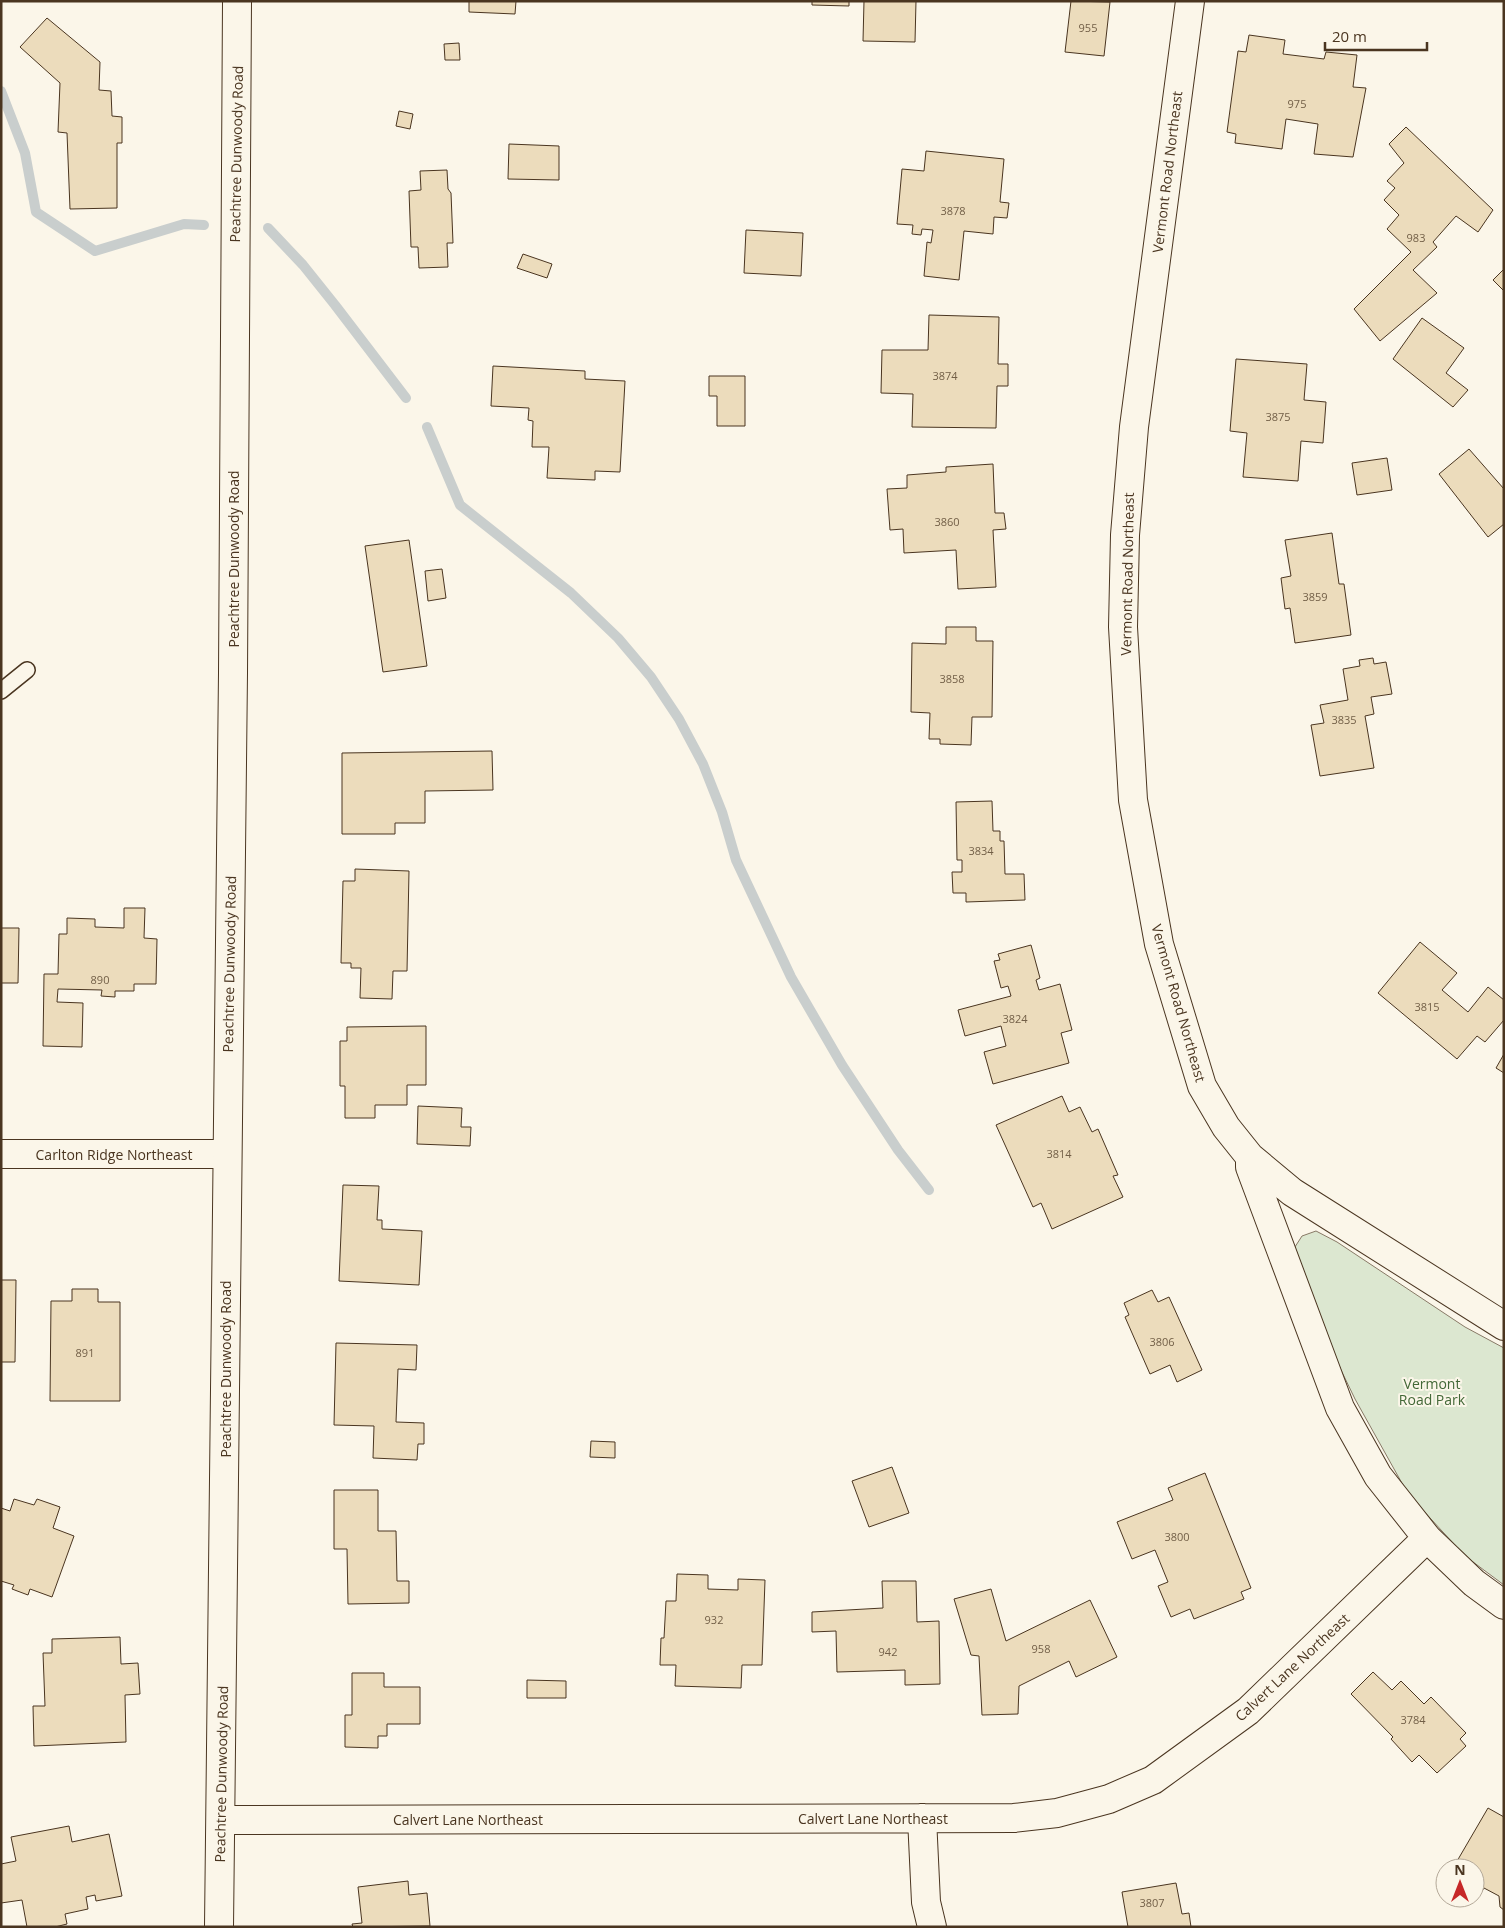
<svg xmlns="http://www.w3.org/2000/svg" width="1505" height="1928" viewBox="0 0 1505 1928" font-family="'Open Sans',sans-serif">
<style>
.green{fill:#dce7d0;stroke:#887966}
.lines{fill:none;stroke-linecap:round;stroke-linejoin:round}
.stream{stroke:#c9cecd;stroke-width:10}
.building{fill:#ecdcbc;stroke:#4a3520}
.service-casing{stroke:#4a3520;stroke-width:18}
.minor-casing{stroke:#4a3520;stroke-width:30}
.secondary-casing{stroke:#4a3520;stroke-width:30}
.service{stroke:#fbf6e9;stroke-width:15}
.minor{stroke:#fbf6e9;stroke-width:28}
.secondary{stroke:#fbf6e9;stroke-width:28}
.labels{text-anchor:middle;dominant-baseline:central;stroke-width:4;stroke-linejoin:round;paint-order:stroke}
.number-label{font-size:11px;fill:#725f47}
.street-label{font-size:14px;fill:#4a3520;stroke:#fbf6e9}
.park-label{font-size:14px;fill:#436837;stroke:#fbf6e9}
</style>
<rect width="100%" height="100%" fill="#fbf6e9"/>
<path class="green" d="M1316,1231l21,11 128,85 39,21v237l-39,-29 -57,-62 -53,-95 -44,-91 -18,-58 9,-14z"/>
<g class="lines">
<path class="stream" d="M1,91l24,62 11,59 59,39 89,-27 20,1
M268,228l35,37 32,40 71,93
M427,427l33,78 111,88 47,45 33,39 28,42 24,45 19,48 14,48 55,117 51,88 56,85 31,40"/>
</g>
<path class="building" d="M469,1h47l-1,13 -46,-2z
M812,1h37v5l-37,-1z
M864,1h52l-1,41 -52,-1z
M1071,1l39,1 -6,54 -39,-4z
M47,18l53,44 -1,28 12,1 1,25 10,1v26h-5v65l-47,1 -3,-76 -9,-1 2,-49 -40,-36z
M1249,35l36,5 -2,14 41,5 2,-7 31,3 -4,32 13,1 -13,69 -39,-3 4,-30 -32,-5 -4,30 -47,-6 1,-9 -9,-2 11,-81 8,1z
M459,43l1,17h-15l-1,-16z
M399,111l14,3 -3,15 -14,-3z
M1406,127l87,83 -15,22 -22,-16 -23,26 4,5 -24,23 24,23 -57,48 -26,-32 57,-57 -24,-23 12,-14 -15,-15 11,-12 -8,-7 17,-18 -15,-19z
M509,144l50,2v34l-51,-1z
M926,151l78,8 -4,43 9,1 -2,15 -13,-1 -1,17 -29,-3 -5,49 -35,-4 3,-34 4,1 2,-13 -11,-1 -1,6 -9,-1 1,-9 -16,-1 5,-55 22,2z
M447,170l1,19 3,4 2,50h-6l1,24 -29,1 -1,-21h-7l-2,-56 12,-1 -1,-19z
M746,230l57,3 -2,43 -57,-3z
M523,254l29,10 -5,14 -30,-10z
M1504,269v22l-11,-11z
M929,315l70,2 -1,47h10v22h-11l-1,42 -84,-1 1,-33 -32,-1 1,-43h46z
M1422,318l42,30 -18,25 22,17 -15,17 -60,-48z
M1236,359l71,5 -3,36 22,2 -3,41 -22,-2 -3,40 -55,-4 4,-44 -17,-2z
M493,366l92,5v8l40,2 -5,91 -25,-1v9l-48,-2 2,-31h-17l1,-26 -5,-1 1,-12 -38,-2z
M709,376h36v50h-28v-30h-8z
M1469,449l35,40v35l-16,13 -49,-63z
M1387,458l5,32 -35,5 -5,-32z
M993,464l2,49h9l2,16 -13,1 3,57 -38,2 -2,-39 -52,3 -1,-24 -13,1 -3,-41 20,-1v-13l39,-3v-5z
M1332,533l7,51h5l7,51 -56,8 -5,-35 -5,1 -4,-31 10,-2 -6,-36z
M409,540l18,126 -44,6 -18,-126z
M442,569l4,29 -18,3 -3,-30z
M946,627h30v14h17l-1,76h-20l-1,28 -31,-1v-5h-11l1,-26 -19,-1 1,-69 34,1z
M1373,658l1,6 12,-2 6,32 -21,3 3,17 -9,2 9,52 -54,8 -9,-51 13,-2 -4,-18 28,-5 -5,-31 17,-3 -1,-6z
M492,751l1,39 -68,1v32h-30v11h-53v-81z
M992,801l1,30h7v10h4l1,33h19l1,26 -59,2v-9h-13l-1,-21h10v-12h-5l-1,-58z
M355,869l54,2 -2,100h-14l-1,28 -32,-1 1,-30h-10v-5h-10l2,-82h12z
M124,908h21l-1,30 13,1 -1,45h-22v7h-19v6l-14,-1 1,-6 -44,-1 -1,13 26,1 -1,44 -39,-1 1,-72h14l1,-40h8v-16l28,1v8l29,1z
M1,928h18l-1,55h-17z
M1420,942l37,31 -15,17 26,22 20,-25 16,13v20l-19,22 -8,-6 -20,23 -79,-66z
M1031,945l9,33 -4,2 3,10 21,-6 12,46 -11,3 8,30 -76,21 -9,-32 22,-6 -5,-20 -36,10 -7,-26 53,-14 -3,-10 -7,2 -7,-27 6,-1 -2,-6z
M426,1026v59h-19v20h-32v13h-30v-32h-5v-45h7v-14z
M1504,1054v19l-8,-5z
M1062,1096l7,16 11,-5 12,25 6,-3 20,46 -5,1 10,21 -71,32 -11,-26 -8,4 -37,-82z
M418,1106l44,2 -1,19h10l-1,19 -53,-2z
M343,1185l36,1 -2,34h5v9l40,2 -3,54 -80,-4z
M1,1280h15l-1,82h-14z
M72,1289h26v13h22v99h-70l1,-100h21z
M1152,1290l6,12 11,-5 33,73 -25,12 -7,-17 -20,9 -25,-57 4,-2 -5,-12z
M336,1343l81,2 -1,25 -18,-1 -2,53 28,1v21h-6l-1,16 -44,-2 1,-32 -40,-1z
M591,1441l24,1v16l-25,-1z
M892,1467l17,46 -40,14 -17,-46z
M1205,1473l46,115 -10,4 3,7 -50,20 -4,-10 -19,8 -13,-31 10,-4 -13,-32 -23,9 -15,-37 56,-22 -5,-12z
M334,1490h44v41h18l1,50h12v22l-61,1 -1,-55h-13z
M14,1499l20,6 3,-6 23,8 -7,21 21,8 -22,61 -22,-8 -2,6 -16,-6 2,-4 -13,-4v-73l9,3z
M677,1574l31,1v14l30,1v-11l27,1 -3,85h-20l-1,23 -66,-2 1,-21h-16l1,-27h3l2,-37h10z
M882,1581h34l1,41 22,-1 1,63 -35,1v-15l-68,2 -1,-41 -24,1v-20l71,-4z
M991,1589l15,52 84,-41 27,57 -41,20 -7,-16 -50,25 -1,28 -36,1 -3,-59 -8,-1 -17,-56z
M120,1637l1,27 17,-1 2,31 -15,1 1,47 -92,4 -1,-40h12l-2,-53h9v-14z
M1373,1672l19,18 9,-9 23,23 7,-7 35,36 -6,6 6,7 -29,27 -18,-18 -7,7 -21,-23 2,-2 -42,-43z
M352,1673h32v14h36v37h-33v12h-9v12l-33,-1v-32h7z
M527,1680l39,1v17h-39z
M1488,1808l16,9v93l-4,-3 -1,-11 -15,-8 -4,6 -5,-3v-23h-22z
M69,1826l3,16 37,-8 13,62 -26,5 -1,-6 -9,2 2,12 -23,5 2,10 -12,3h-28l-5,-27 -21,3v-39l15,-3 -5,-24z
M408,1881l1,14 18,-2 3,33 -77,1 -1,-3 10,-1 -4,-36z
M1176,1883l6,31 7,-1 2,14h-63l-6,-35z"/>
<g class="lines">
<defs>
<path id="service" d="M1,691l26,-21"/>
<path id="minor" d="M1190,1l-56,426 -9,108 -2,92 10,173 26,144 43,142 24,41 24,30v10l90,241 38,68 49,62 47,45 30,22
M1,1154h225
M1250,1157l42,35 212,134
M922,1818l4,84 6,25
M221,1820l793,-2 43,-5 52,-14 44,-19 95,-69 179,-173"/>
<path id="secondary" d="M219,1927l14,-1254 4,-672"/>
</defs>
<use href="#service" class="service-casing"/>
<use href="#minor" class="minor-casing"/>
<use href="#secondary" class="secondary-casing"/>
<use href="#service" class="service"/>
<use href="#minor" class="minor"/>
<use href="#secondary" class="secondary"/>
</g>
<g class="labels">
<g class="number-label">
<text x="1088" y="27">955</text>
<text x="1297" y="103">975</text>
<text x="953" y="210">3878</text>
<text x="1416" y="237">983</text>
<text x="945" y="375">3874</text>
<text x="1278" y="416">3875</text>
<text x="947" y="521">3860</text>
<text x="1315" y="596">3859</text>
<text x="952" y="678">3858</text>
<text x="1344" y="719">3835</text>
<text x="981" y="850">3834</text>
<text x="100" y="979">890</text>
<text x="1427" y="1006">3815</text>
<text x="1015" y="1018">3824</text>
<text x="1059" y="1153">3814</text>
<text x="1162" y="1341">3806</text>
<text x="85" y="1352">891</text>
<text x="1177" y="1536">3800</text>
<text x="714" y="1619">932</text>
<text x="1041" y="1648">958</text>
<text x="888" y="1651">942</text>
<text x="1413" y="1719">3784</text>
<text x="1152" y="1902">3807</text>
</g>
<g class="street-label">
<text transform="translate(236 154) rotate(-89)">Peachtree Dunwoody Road</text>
<text transform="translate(1167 172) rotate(-83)">Vermont Road Northeast</text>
<text transform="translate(233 559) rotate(-90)">Peachtree Dunwoody Road</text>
<text transform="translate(1127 574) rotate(-89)">Vermont Road Northeast</text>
<text transform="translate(229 964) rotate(-89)">Peachtree Dunwoody Road</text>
<text transform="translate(1179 1003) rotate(74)">Vermont Road Northeast</text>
<text x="114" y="1154">Carlton Ridge Northeast</text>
<text transform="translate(225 1369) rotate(-90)">Peachtree Dunwoody Road</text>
<text transform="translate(1292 1667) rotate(-43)">Calvert Lane Northeast</text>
<text transform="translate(221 1774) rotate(-89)">Peachtree Dunwoody Road</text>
<text x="873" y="1818">Calvert Lane Northeast</text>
<text x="468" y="1819">Calvert Lane Northeast</text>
</g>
<g class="park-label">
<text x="1432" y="1383">Vermont<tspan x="1432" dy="16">Road Park</tspan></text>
</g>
</g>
<rect width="1505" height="1928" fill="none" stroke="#4a3520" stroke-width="5"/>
<g transform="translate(1460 1883)"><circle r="24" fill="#fbf6e9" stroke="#b4a999"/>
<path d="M0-4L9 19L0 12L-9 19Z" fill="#c62828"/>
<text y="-8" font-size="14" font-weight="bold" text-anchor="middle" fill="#4a3520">N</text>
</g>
<path d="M1325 42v8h102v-8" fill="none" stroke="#4a3520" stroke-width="2.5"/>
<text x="1332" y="42" font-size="15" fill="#4a3520" stroke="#fbf6e9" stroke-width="4" paint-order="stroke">20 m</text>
</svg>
